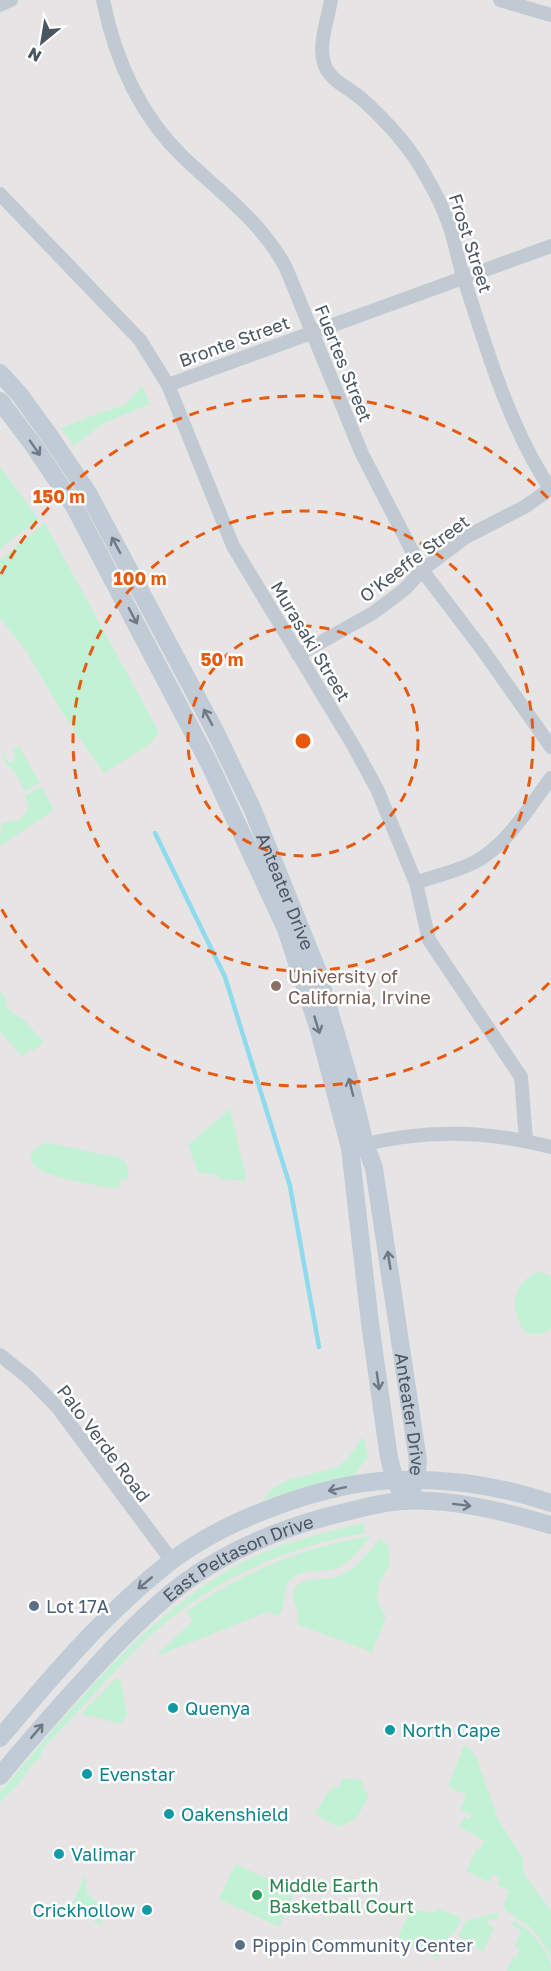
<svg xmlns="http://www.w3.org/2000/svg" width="551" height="1971" viewBox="0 0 551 1971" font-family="'Golos Text',sans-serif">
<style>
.education{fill:#e6e4e5}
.green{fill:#c3f1d5}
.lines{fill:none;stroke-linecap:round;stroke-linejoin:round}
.stream{stroke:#90daee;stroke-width:4.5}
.minor{stroke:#c1cad2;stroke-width:14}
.secondary{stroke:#c1cbd6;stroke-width:18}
.oneway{stroke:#6e7984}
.ring{fill:none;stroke:#e8590c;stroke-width:3;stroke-dasharray:10 8}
.education-dot{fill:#8d6e63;stroke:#fff;stroke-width:2}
.service-dot{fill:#5c6f8a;stroke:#fff;stroke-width:2}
.culture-dot{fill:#0f9aa8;stroke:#fff;stroke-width:2}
.leisure-dot{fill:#2e9e5b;stroke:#fff;stroke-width:2}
.labels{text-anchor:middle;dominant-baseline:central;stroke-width:5;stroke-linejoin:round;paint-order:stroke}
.street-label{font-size:18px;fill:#4a5661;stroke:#fff}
.education-label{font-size:18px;fill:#785e54;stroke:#fff;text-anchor:start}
.service-label{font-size:18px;fill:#4e5e75;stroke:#fff;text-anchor:start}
.culture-label{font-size:18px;fill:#0d838f;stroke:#fff;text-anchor:start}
.leisure-label{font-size:18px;fill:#27864d;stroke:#fff;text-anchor:start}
.centre{fill:#e8590c;stroke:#fff;stroke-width:3}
.ring-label{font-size:18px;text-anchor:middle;font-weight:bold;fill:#e8590c;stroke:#fff;stroke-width:5;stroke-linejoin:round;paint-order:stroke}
</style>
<rect width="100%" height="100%" fill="#f5f3f3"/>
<path class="education" d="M0,0h551v1971h-551z"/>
<path class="green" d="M142,386l8,18 -48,20 -28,22 -13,-18 33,-13 2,1 -1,-2 30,-9z
M0,467l39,52 -39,30z
M45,523l114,209 -9,12 -46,29 -39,-56 -38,-65 -27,-34v-58z
M19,746l21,37 -15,8 -10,-19 -8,-7 -6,-10 6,-2 -4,3 7,7 5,-3 -2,-3 2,-2 -2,-5 -4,1z
M40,787h2l11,22 -1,2 -52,35 1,-22c17,-6 17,2 28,-17l-4,-11z
M0,992l7,8 -2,5 8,9 10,5 21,23 -10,9 -2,-3 -10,9 -22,-26z
M230,1109l17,72 -28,-2v-4l-20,-2 -11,-28z
M48,1143l72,15c8,6 10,12 7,22l-6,-1 -1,7 -3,2h-7c-17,-4 -65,-10 -76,-23 -9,-12 4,-20 14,-22z
M542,1272l9,4v52l-9,6h-14c-21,-18 -16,-58 14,-62z
M363,1436l5,20 -14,20 -92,24 12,-13 15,-7 48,-13 11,-9z
M364,1523l1,10c-78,13 -154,48 -213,101 -39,36 -73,79 -111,116v7l-10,8 -13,20 -18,17v-9c68,-81 145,-178 239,-229 39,-21 83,-31 125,-41z
M371,1536c-9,10 -21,27 -34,32 -14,6 -32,-1 -45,10 -12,11 -4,27 -14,38l-11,-4 -108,43 -2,-1 36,-33 -7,-9c55,-40 118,-65 185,-76z
M380,1539l9,8v19l-9,15 -3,12 1,10 8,14 -14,35 -75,-28 1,-11 -6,-19 6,-10c12,-6 25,-4 38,-7 18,-4 32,-25 44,-38z
M118,1678l3,4 6,33 -7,9 -28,-8 -10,-1v-2l33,-34z
M464,1746l5,1 8,12 21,60 24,38 2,17 27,37v45l-14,-22 -9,-9 -23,-15 -1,-6 5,-13 -12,-6 3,-7 -7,-4 -4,8 -23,-11 11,-22 3,1 4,-10 -25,-13 5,-10 5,3 3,-5 -12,-6 6,-14 -18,-9z
M343,1778l19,2 2,10 5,6 -13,23 -18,8 -23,-13 15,-25 8,-2z
M235,1864l60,27 -16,36 -60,-28z
M84,1877l3,4 -1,12 14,11 5,8 -4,13 -30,-17z
M411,1909l22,4 5,-4 22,8v4l-6,13 -3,-1 -12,26 -38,-17 -2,-7z
M495,1913h4l-3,7 -6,-2 -3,6 7,4 -11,23 -22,-10 1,-3 -4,-2 8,-15z
M514,1921c17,9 37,30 37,50h-44l6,-14 3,1 4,-9 -6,-3 7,-13 -2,-4 -7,-4z"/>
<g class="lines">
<path class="stream" d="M155,833l70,144 65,209 29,161"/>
<path class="minor" d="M103,0c12,59 37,115 80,157 37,35 79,65 103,111l76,186 60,116 60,79 69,98
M331,0c-3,19 -13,44 -7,63 5,18 26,25 39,37 23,21 46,45 61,73 9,15 18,32 24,49 7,19 10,39 16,57 23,71 45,148 87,211
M500,0l51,15
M0,5l11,-5
M0,194l140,146 28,45 65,161 120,199 24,44 39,94 13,57 92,137 5,63
M168,385l383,-139
M298,655l75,-42 32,-24 17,-19 44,-33 60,-31 24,-17
M416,883c18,-7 39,-11 57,-20 34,-17 56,-56 78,-85
M358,1146c66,-17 127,-16 193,1
M0,1355l30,24 28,29 114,153"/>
<g class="secondary">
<path id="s1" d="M0,373l20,22 29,40 39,58 127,238 37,77 65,161 31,106 17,69 9,24 44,293 -2,20 -11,20"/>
<path d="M0,401l34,45 40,60 135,257 77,166 32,98 32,121 20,175 19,135 6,22 10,21"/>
<path d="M0,1738c52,-62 106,-126 170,-176 56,-43 154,-79 224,-82 53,-2 107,6 157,23"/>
<path id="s2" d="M0,1776c32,-39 65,-76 99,-113 25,-27 52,-55 82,-78 48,-36 102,-58 160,-72 21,-5 41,-11 63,-12 47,-3 102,11 147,24"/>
</g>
</g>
<defs><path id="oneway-shaft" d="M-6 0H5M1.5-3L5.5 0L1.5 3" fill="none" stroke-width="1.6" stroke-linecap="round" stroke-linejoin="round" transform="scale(1.5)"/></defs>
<g class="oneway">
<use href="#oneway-shaft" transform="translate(35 448) rotate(55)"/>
<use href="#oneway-shaft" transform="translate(116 545) rotate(-118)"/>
<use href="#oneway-shaft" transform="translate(133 616) rotate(62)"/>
<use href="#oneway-shaft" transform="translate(208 717) rotate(-118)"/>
<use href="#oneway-shaft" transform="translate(317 1025) rotate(73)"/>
<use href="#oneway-shaft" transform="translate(351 1087) rotate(-104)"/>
<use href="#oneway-shaft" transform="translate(389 1260) rotate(-99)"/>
<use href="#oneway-shaft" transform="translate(378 1381) rotate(82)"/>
<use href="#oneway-shaft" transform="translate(337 1489) rotate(168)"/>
<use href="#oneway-shaft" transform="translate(462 1505) rotate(7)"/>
<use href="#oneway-shaft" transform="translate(145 1583) rotate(140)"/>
<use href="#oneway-shaft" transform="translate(37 1731) rotate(-50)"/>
</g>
<g class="ring">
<circle cx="303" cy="741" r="115"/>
<circle cx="303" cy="741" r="230"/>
<path d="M549 983A345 345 0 0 1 1 908M1 574A345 345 0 0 1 549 499"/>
</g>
<circle class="education-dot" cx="276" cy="986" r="6"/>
<g class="service-dot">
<circle cx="34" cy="1606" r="6"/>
<circle cx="240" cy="1945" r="6"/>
</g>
<g class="culture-dot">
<circle cx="173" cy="1708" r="6"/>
<circle cx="390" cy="1730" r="6"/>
<circle cx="87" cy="1774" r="6"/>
<circle cx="169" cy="1814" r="6"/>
<circle cx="59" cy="1854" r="6"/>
<circle cx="147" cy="1910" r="6"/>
</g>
<circle class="leisure-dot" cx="257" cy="1895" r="6"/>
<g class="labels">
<g class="street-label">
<text transform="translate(471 243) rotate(72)">Frost Street</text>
<text transform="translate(234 341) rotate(-20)">Bronte Street</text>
<text transform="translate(344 363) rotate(68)">Fuertes Street</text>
<text transform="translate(414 558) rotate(-37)">O'Keeffe Street</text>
<text transform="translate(311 641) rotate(59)">Murasaki Street</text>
<text stroke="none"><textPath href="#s1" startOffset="594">Anteater Drive</textPath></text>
<text stroke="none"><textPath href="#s1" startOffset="1134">Anteater Drive</textPath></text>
<text transform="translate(104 1443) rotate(53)">Palo Verde Road</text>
<text stroke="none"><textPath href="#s2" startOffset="327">East Peltason Drive</textPath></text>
</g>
<g class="education-label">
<text x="288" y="976">University of<tspan x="288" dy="21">California, Irvine</tspan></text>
</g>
<g class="service-label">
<text x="46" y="1606">Lot 17A</text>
<text x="252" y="1945">Pippin Community Center</text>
</g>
<g class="culture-label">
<text x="185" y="1708">Quenya</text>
<text x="402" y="1730">North Cape</text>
<text x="99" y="1774">Evenstar</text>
<text x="181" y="1814">Oakenshield</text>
<text x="71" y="1854">Valimar</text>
<text x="135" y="1910" text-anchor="end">Crickhollow</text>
</g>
<g class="leisure-label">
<text x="269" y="1885">Middle Earth<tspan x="269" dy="21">Basketball Court</tspan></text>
</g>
</g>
<circle cx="303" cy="741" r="9" class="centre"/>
<g class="ring-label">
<text x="59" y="503">150 m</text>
<text x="140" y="585">100 m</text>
<text x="222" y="666">50 m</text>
</g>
<g transform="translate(42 42) rotate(210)" stroke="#ffffff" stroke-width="4.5" paint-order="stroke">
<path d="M0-4.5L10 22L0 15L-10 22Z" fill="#4a5661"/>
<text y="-9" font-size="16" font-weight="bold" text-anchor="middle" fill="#4a5661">N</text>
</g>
</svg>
